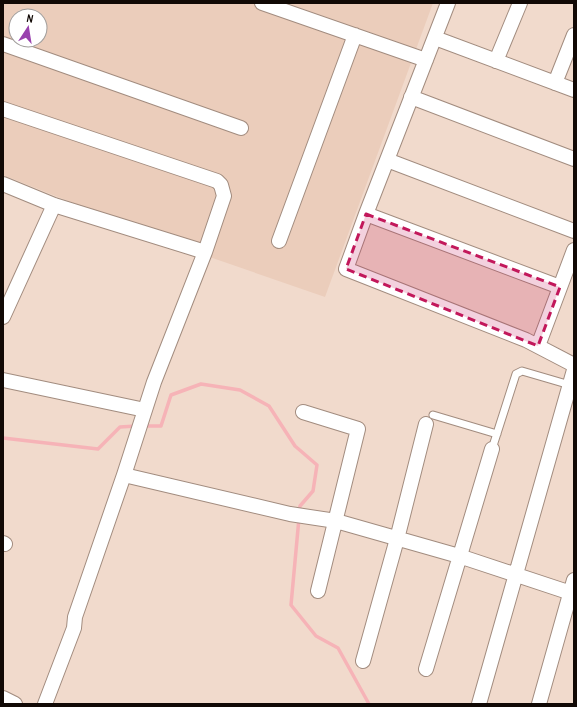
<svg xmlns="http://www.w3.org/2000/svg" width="577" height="707" viewBox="0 0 577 707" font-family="'Archivo Narrow',sans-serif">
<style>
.built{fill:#ebcdbb;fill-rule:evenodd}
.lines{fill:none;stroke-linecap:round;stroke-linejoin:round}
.stream{stroke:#f6b3b7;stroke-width:3.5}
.lane-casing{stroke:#a28c7f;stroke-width:9}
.street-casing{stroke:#a28c7f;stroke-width:16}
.lane{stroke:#fff;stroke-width:7}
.street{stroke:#fff;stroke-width:14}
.marked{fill:#c2185b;fill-opacity:0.2;stroke:#c2185b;stroke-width:3;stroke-dasharray:8 5;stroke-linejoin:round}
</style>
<rect width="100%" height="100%" fill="#f1dacc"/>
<path class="built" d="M3,3h430l-108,294 -127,-44 -195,-78zM16,16h24v24h-24z"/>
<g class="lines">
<path class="stream" d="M142,426h19l10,-31 30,-11 39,6 29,16 26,40 22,19 -4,26 -13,15 -1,6
M3,438l95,11 22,-22 16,-1
M299,518l-8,87 25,31 22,12 31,56"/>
<defs>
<path id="lane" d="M433,415l64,19
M492,449l24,-75 6,-3 48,14"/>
<path id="street" d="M262,3l164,57
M448,3l-82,211 -20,55 180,71 48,25
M435,38l139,52
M3,44l238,84
M496,61l24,-58
M555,83l19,-48
M411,97l163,62
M3,109l214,72 4,4 3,11 -19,56
M387,160l187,71
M3,184l51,21 151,47 -51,130 -30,93 -49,142 -1,11 -29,76
M366,214l194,73
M279,241l76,-206
M3,317l51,-112
M538,346l36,-96
M3,380l142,30
M303,412l55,17 -40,162
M124,475l166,39 46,7 123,35 115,38
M3,543l2,1
M363,661l34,-122 29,-115
M426,669l66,-220
M3,698l12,6
M479,704l95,-334
M539,704l35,-124"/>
</defs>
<use href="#lane" class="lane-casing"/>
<use href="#street" class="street-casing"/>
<use href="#lane" class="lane"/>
<use href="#street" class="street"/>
</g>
<path class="marked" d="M366,214l194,73 -22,59 -192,-77z"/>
<rect width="577" height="707" fill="none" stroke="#110905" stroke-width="8"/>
<g transform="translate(28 28) rotate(12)"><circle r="19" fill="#ffffff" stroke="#a09d9b"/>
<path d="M0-3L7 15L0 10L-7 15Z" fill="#9941ae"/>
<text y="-6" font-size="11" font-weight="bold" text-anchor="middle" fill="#110905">N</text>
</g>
</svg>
